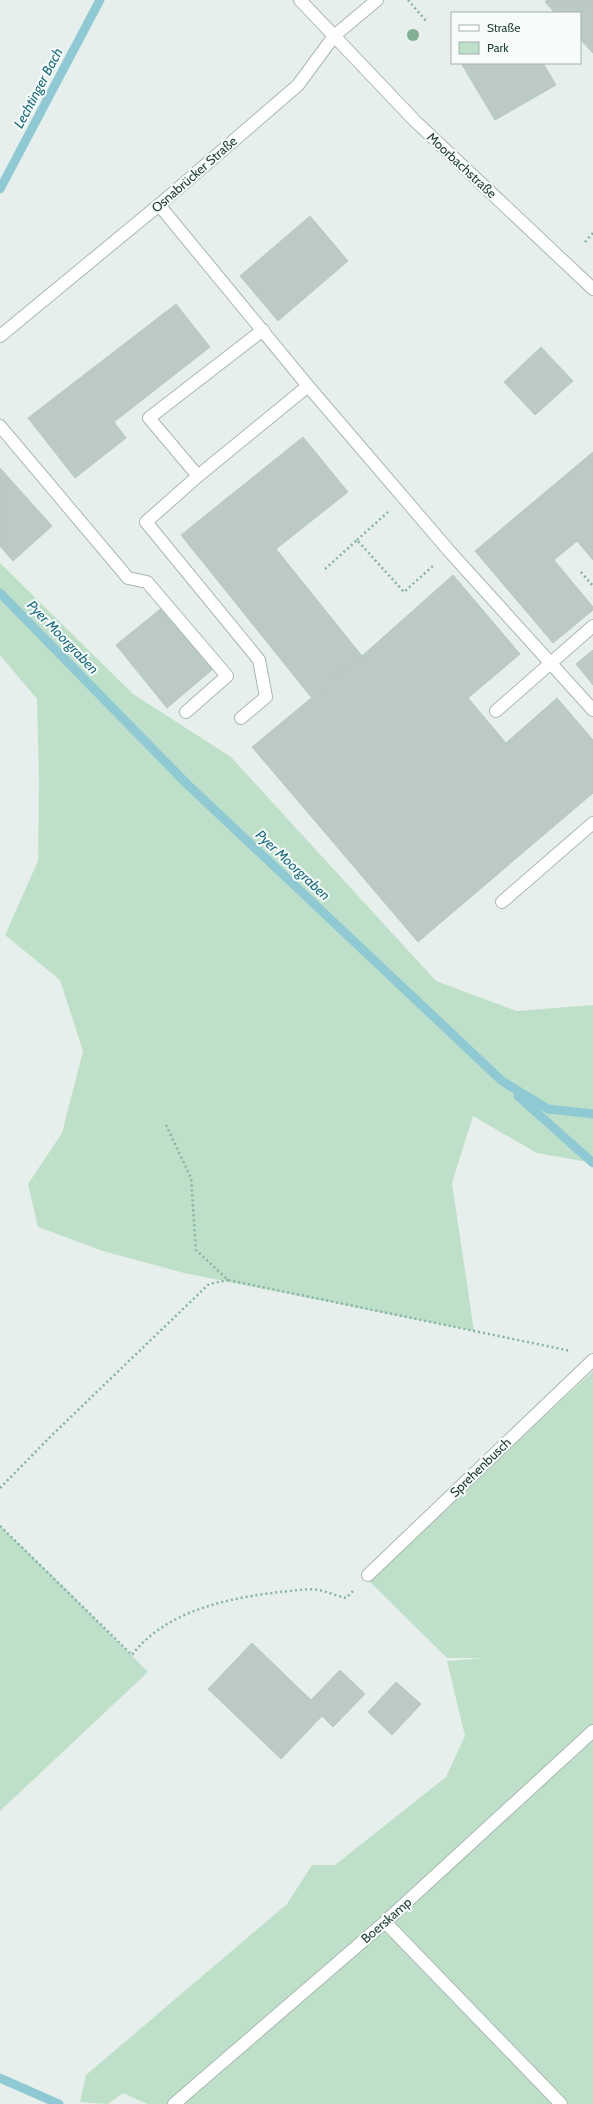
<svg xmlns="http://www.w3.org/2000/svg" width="593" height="2104" viewBox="0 0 593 2104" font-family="Cabin,sans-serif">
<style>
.green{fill:#bfe0c8}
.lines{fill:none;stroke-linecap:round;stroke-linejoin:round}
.stream{stroke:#8ec9d4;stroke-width:9}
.building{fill:#bbcac4;stroke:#b8c9c2}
.minor-casing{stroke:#a8b8b2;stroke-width:14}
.path{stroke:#86b3a5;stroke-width:2.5;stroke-dasharray:2 3;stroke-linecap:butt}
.minor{stroke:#fff;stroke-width:12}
.tree{fill:#80af93}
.labels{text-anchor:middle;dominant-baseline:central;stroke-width:4;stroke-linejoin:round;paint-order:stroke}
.street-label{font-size:13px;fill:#24423a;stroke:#f7fbf9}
.water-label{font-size:14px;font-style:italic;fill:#1c6f80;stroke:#f7fbf9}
</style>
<rect width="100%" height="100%" fill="#e6efeb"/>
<path class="green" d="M0,563l133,131 98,63 205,224 81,30 76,-6v158l-56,-10 -64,-37 -21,67 22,148 -290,-58 -81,-22 -65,-24 -10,-43 34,-51 21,-82 -23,-71 -55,-45 33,-74 1,-80 -2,-82 -37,-44z
M593,1371v733h-446l-24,-11 -15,11 -28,-2 6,-27 201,-171 25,-39h23l111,-88 19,-41 -18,-75 37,-3h-37l-78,-77z
M0,1526l64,61 84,85 -148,139z"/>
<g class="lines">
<path class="stream" d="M0,189l100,-189
M0,593l187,191 315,297 46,28 45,5
M518,1096l75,67
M0,2078l59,26"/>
</g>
<path class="building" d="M547,0h46v53l-13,-14v-26h-25l-10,-11z
M461,63h82l13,22 -61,35z
M310,216l38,45 -70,60 -38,-45z
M176,304l34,43 -96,75 12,16 -51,40 -47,-60z
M541,347l32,34 -38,34 -31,-33z
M303,437l45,55 -72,57 86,107 -51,41 -130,-162z
M593,452v108l-16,-19 -23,19 39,47v3l-40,33 -78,-92z
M0,468l52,58 -39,35 -13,-15z
M453,575l67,79 -52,44 38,45 51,-45 36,42v53l-175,149 -166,-195 110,-91z
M163,607l50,62 -46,39 -51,-63z
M593,650v35l-17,-21z
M252,1643l59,57 29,-30 25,24 -32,33 -11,-11 -41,43 -73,-70z
M396,1682l25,22 -29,31 -24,-23z"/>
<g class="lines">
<defs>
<path id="minor" d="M300,0l115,121 178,168
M159,205l149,181 142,166 143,158
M0,336l159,-131 139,-120 36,-49 43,-36
M0,426l128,152 19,4 80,94 -41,36
M198,476l110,-90
M496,711l97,-85
M241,718l25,-21 -7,-37 -113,-138 52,-46 -49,-58 114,-88
M502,902l91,-79
M368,1575l225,-215
M385,1922l176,182
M174,2104l211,-182 208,-191"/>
</defs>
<use href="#minor" class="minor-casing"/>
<path class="path" d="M408,0l19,22
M585,242l8,-9
M357,540l31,-28
M325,569l32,-29 47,52 30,-27
M581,572l12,14
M166,1125l25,53 5,72 32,30 343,71
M0,1488l51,-52 158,-152 19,-4
M0,1526l132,129c33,-44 96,-57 148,-63 12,-1 27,-4 39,-2 9,2 18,6 27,8l8,-8"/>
<use href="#minor" class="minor"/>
</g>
<circle class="tree" cx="413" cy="35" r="6"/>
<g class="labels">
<g class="street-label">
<text transform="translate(462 165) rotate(43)">Moorbachstraße</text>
<text transform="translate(194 174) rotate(-41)">Osnabrücker Straße</text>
<text transform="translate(480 1467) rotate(-44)">Sprehenbusch</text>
<text transform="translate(386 1920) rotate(-41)">Boerskamp</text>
</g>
<g class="water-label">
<text transform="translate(38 88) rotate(-62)">Lechtinger Bach</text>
<text transform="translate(63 637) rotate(46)">Pyer Moorgraben</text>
<text transform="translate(293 865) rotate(43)">Pyer Moorgraben</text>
</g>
</g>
<rect x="451" y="12" width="130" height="52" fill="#f7fbf9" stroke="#a3b1ad"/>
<rect x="459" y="25" width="20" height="6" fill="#ffffff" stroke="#a3b1ad"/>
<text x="487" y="32" font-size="12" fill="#24423a">Straße</text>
<rect x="459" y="42" width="20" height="12" fill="#bfe0c8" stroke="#a3b1ad"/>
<text x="487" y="52" font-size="12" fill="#24423a">Park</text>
</svg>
